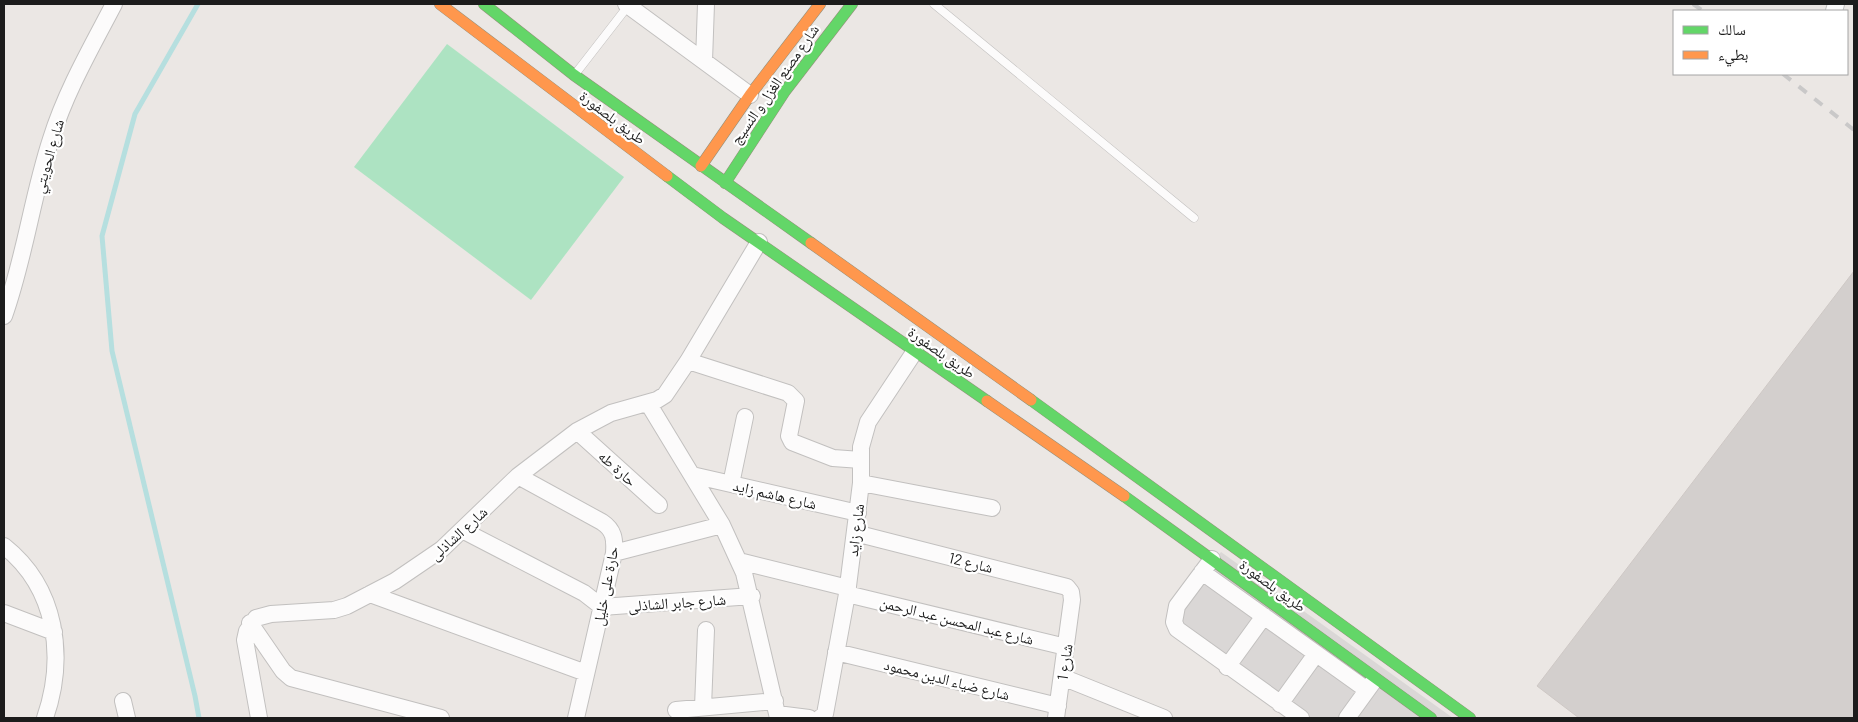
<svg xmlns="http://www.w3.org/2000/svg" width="1858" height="722" viewBox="0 0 1858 722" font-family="Barlow,'Noto Naskh Arabic',sans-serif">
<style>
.residential{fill:#dad7d6}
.pitch{fill:#ade3c2}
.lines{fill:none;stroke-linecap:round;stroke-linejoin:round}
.stream{stroke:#b6dfdf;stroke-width:5}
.building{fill:#d3cfcd;stroke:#cec8c5}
.lane-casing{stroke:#c2c0bf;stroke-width:9}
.street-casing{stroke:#c2c0bf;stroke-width:18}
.fast-casing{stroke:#95917c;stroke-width:12}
.slow-casing{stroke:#95917c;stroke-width:12}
.lane{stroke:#fcfbfb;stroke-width:8}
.street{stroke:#fcfbfb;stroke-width:16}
.fast{stroke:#63d668;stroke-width:11}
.slow{stroke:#ff974d;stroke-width:11}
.rail{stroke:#c9c8c8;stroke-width:4;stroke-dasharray:10 10;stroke-linecap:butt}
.labels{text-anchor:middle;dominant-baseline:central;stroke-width:4.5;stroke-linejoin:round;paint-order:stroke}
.street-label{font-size:15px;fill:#1c1c1c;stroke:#fff}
</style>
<rect width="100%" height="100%" fill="#ebe7e4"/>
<path class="residential" d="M1221,552l232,166h-147l-126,-91v-20z"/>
<path class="pitch" d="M447,44l177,133 -93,123 -177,-133z"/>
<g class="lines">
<path class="stream" d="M198,4l-63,110 -33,122 10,115 83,345 4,22"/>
</g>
<path class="building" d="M1854,271v447h-275l-42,-32z"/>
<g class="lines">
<defs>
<path id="lane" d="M934,4l260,214
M576,73l52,-67"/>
<path id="street" d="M626,4l124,91
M1834,11l2,-7
M704,61l2,-57
M4,316c21,-59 28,-119 47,-177 15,-48 40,-91 63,-135
M688,361l100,32 8,8 -7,35 3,6 41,16 28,2
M648,403l74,122 22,48 34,145
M577,431l82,74
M692,475l166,38
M518,476l84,46c12,8 13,17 12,31l-38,165
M861,483l131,25
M731,484l14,-67
M464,531l120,62 18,14 150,-11
M855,533l212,54 4,5 1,8 -16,118
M4,546c53,42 62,111 41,172
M614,553l108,-28
M1212,559l-35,47 -3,16 3,7 124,89
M739,561l109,27
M1202,572l165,118
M370,594l216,79
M847,594l219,53
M4,613l50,19
M250,623l33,48 8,7 150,40
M836,652l222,54
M1227,667l37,-51
M1062,677l102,41
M123,701l4,17
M1280,704l36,-50
M703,707l3,-77
M676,710l99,-9
M777,714l32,4
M259,718l-14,-78 2,-9 9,-13 15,-4 63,-4 13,-4 48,-25 47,-32 76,-73 59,-45 34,-18 46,-13 8,-5 23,-34 71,-119
M820,718l5,-4 22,-120 14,-111v-36l7,-25 47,-71
M1347,718l26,-36"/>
<path id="fast" d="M484,4l90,71 237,168
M667,176l56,42 264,183
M725,183l60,-92 67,-87
M1031,400l439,318
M1124,496l307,222"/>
<path id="slow" d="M440,4l227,172
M701,166l49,-71 70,-91
M811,243l220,157
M987,401l137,95"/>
</defs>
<use href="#lane" class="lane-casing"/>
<use href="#street" class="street-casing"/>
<use href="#fast" class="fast-casing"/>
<use href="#slow" class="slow-casing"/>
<use href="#lane" class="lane"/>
<use href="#street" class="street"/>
<use href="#fast" class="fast"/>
<use href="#slow" class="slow"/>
<path class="rail" d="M1693,4l10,7
M1783,74l71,56"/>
</g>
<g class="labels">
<g class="street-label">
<text transform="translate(774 84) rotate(-55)">شارع مصنع الغزل و النسيج</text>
<text transform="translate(613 117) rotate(37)">طريق بلصفورة</text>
<text transform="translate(48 156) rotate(-74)">شارع الحويتي</text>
<text transform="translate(942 352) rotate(35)">طريق بلصفورة</text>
<text transform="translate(618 468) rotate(42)">حارة طه</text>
<text transform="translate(775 494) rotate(13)">شارع هاشم زايد</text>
<text transform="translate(855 530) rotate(-83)">شارع زايد</text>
<text transform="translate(458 533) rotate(-42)">شارع الشاذلى</text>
<text transform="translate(971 562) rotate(14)">شارع 12</text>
<text transform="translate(1273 585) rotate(36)">طريق بلصفورة</text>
<text transform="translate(605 586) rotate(-79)">حارة على خليل</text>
<text transform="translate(677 602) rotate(-4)">شارع جابر الشاذلى</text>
<text transform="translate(957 620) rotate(14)">شارع عبد المحسن عبد الرحمن</text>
<text transform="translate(1064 662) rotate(-82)">شارع 1</text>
<text transform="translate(947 679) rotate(14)">شارع ضياء الدين محمود</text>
</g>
</g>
<rect width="1858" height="722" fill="none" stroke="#1c1c1c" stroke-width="10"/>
<rect x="1673" y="10" width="175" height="65" fill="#ffffff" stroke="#a4a4a4"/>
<rect x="1683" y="26" width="25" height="8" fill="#63d668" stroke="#a4a4a4"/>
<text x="1718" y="35" font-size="15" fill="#1c1c1c">سالك</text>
<rect x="1683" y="51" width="25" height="8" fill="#ff974d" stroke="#a4a4a4"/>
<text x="1718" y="60" font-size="15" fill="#1c1c1c">بطيء</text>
</svg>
